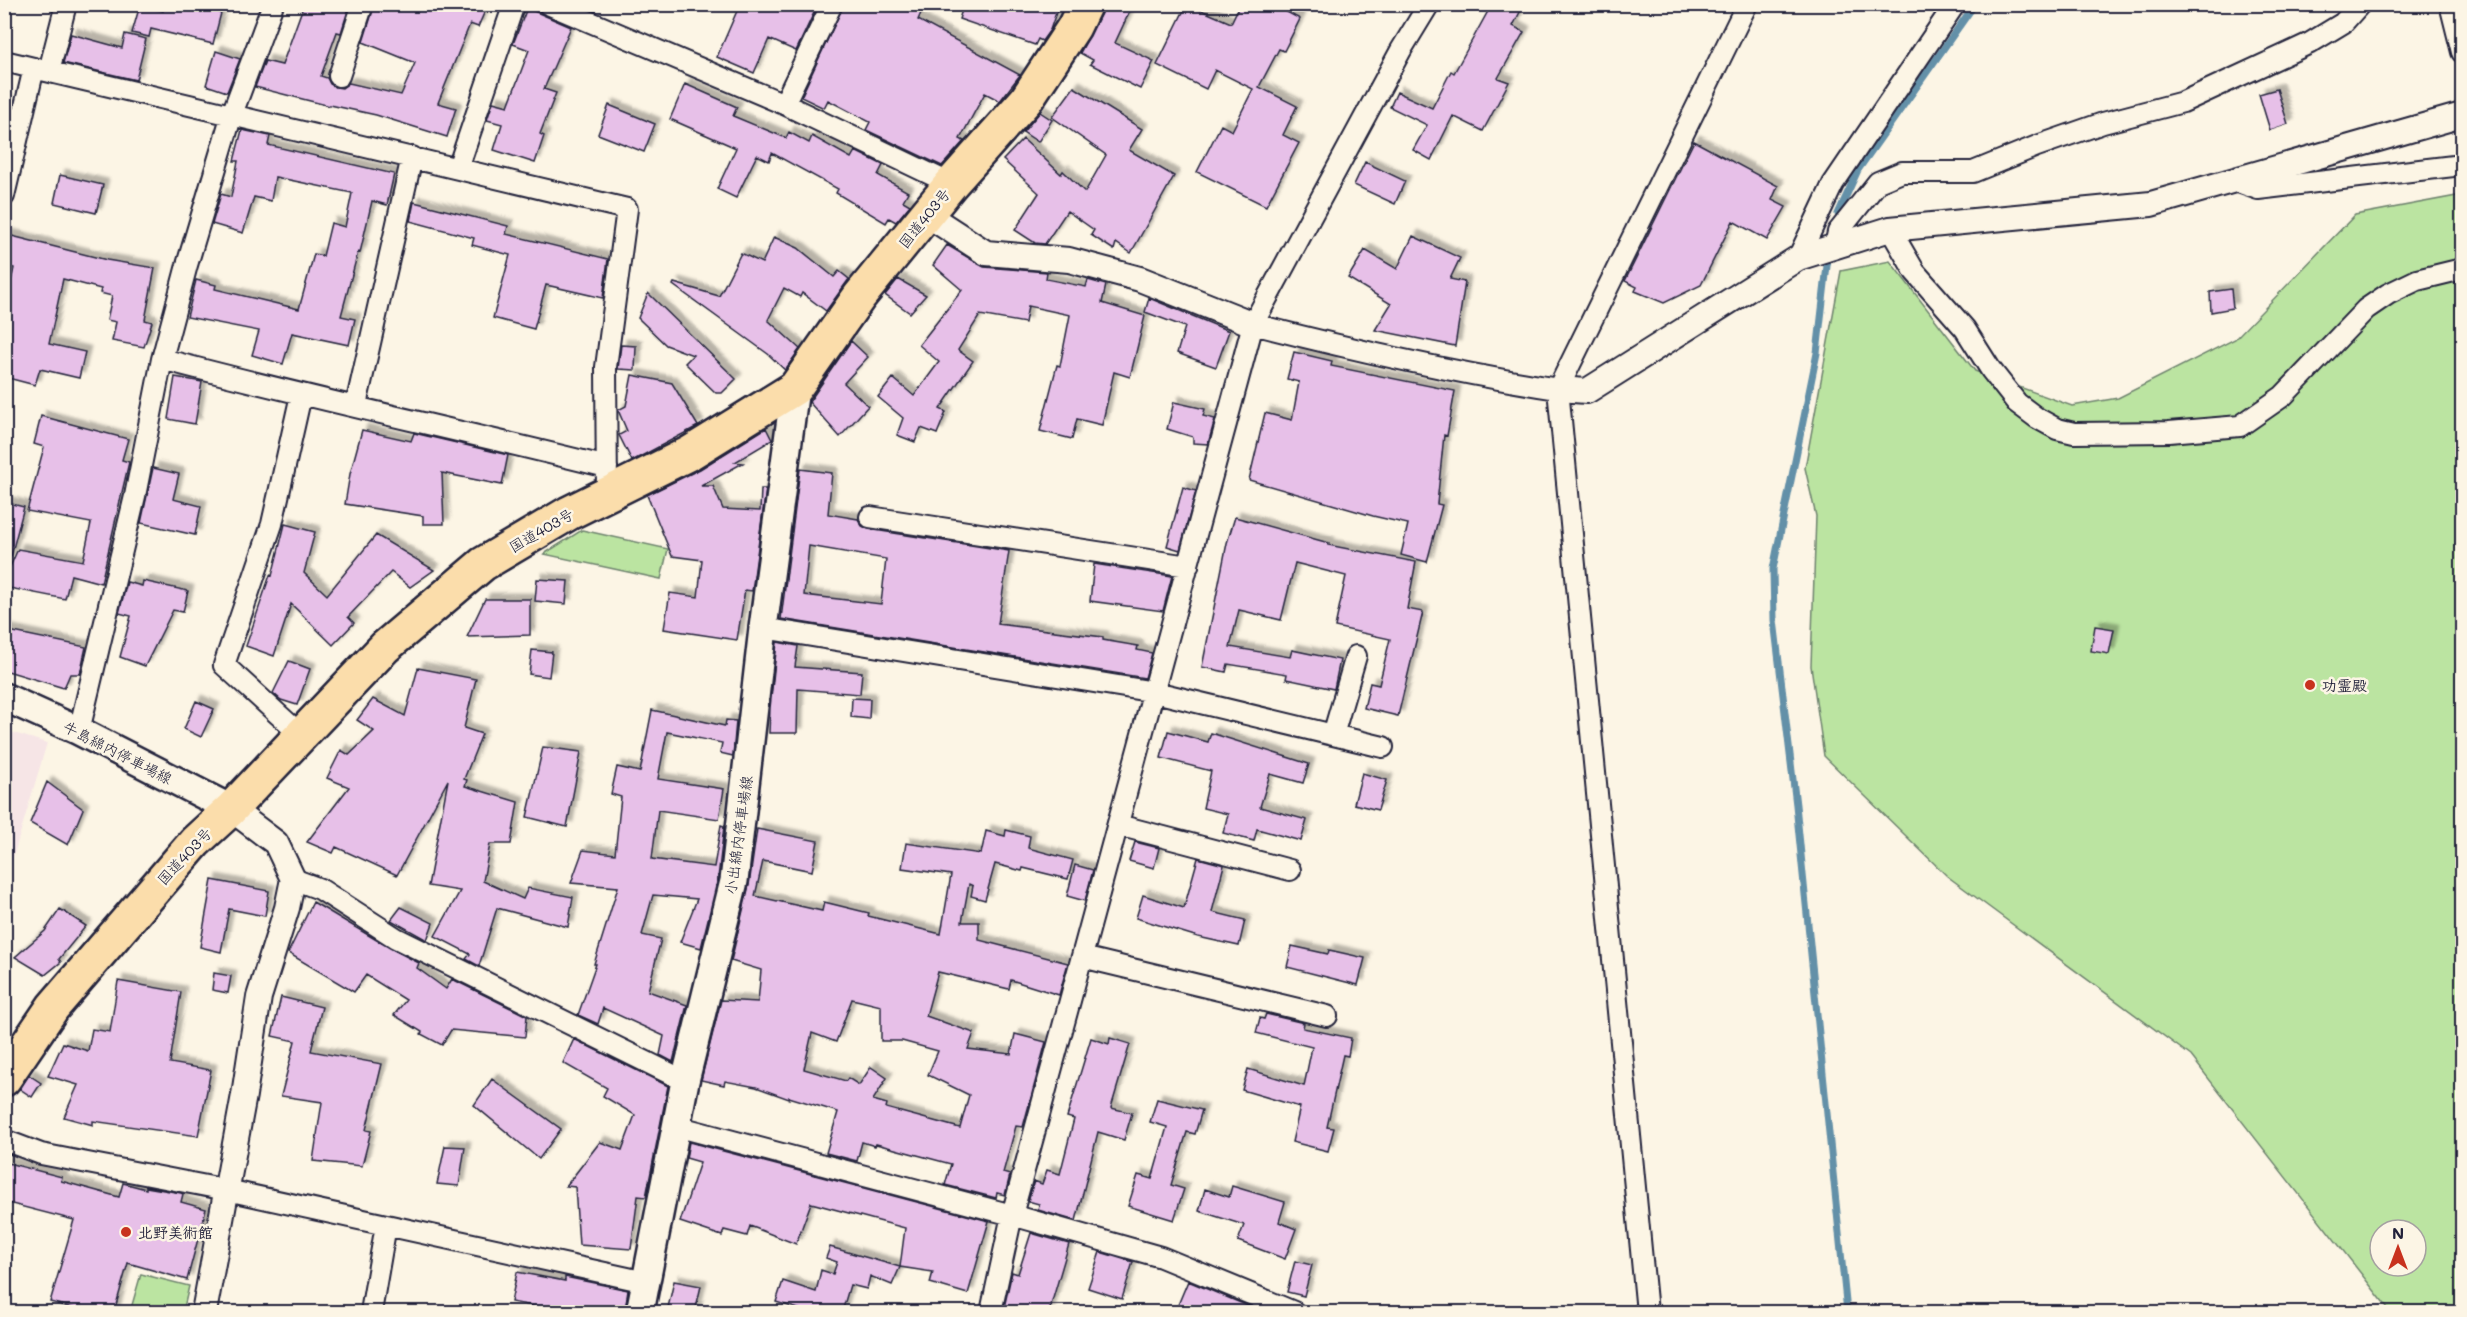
<svg xmlns="http://www.w3.org/2000/svg" width="2467" height="1317" viewBox="0 0 2467 1317" font-family="Mali,'Klee One',sans-serif">
<style>
.built{fill:#f6e5e6}
.green{fill:#bbe4a1;stroke:#6e836e;stroke-width:1.5;fill-rule:evenodd}
.lines{fill:none;stroke-linecap:round;stroke-linejoin:round}
.stream{stroke:#6490a8;stroke-width:7}
.building{fill:#e7c0e8;stroke:#22223b;stroke-width:1.5;fill-rule:evenodd;filter:url(#shadow)}
.minor-casing{stroke:#22223b;stroke-width:24}
.tertiary-casing{stroke:#22223b;stroke-width:28}
.secondary-casing{stroke:#22223b;stroke-width:32}
.trunk-casing{stroke:#22223b;stroke-width:38}
.minor{stroke:#fcf5e5;stroke-width:20}
.tertiary{stroke:#fcf5e5;stroke-width:24}
.secondary{stroke:#fcf5e5;stroke-width:27}
.trunk{stroke:#fbddab;stroke-width:33}
.poi-dot{fill:#c8321e;stroke:#fcf5e5;stroke-width:2}
.labels{text-anchor:middle;dominant-baseline:central;stroke-width:5;stroke-linejoin:round;paint-order:stroke}
.street-label{font-size:15px;fill:#22223b;stroke:#fcf5e5}
.poi-label{font-size:15px;font-weight:bold;fill:#22223b;stroke:#fcf5e5;text-anchor:start}
</style>
<defs>
<filter id="shadow"><feDropShadow dx="5.5" dy="-5.5" stdDeviation="1.5" flood-color="#0004"/></filter>
</defs>
<rect width="100%" height="100%" fill="#fcf5e5"/>
<filter id="ink" filterUnits="userSpaceOnUse"><feTurbulence type="fractalNoise" baseFrequency=".0167" numOctaves="2"/><feDisplacementMap in="SourceGraphic" scale="12" xChannelSelector="R" yChannelSelector="G"/><feConvolveMatrix kernelMatrix="1 2 1 2 8 2 1 2 1" color-interpolation-filters="sRGB"/></filter>
<g filter="url(#ink)">
<path class="built" d="M4,730l43,13 -36,121 -7,-2z"/>
<path class="green" d="M2462,195v1117h-71l-200,-256 -244,-180 -123,-120 -13,-90 5,-150 -11,-48 36,-197 49,-10 85,110 97,35 46,-8 117,-59 120,-124zM2380,1230h36v36h-36z
M582,530l86,19 -7,30 -117,-25z
M141,1274l48,12 -6,26h-53z"/>
<g class="lines">
<path class="stream" d="M1838,214l20,-44 117,-166
M1828,257l-11,96 -44,216 1,51 22,185 51,507"/>
</g>
<path class="building" d="M165,4h24l32,9 -8,31 -62,-15 -2,8 -17,-4 8,-28 23,6z
M304,4h46l-9,29 -4,-1 -16,44 6,2 3,6 6,3 6,1 7,-5 52,12 14,-32 -52,-21 12,-38h113l-10,23 -8,-3 -32,79 18,5 -9,29 -71,-22 -46,-10v1l-75,-19 10,-26 17,4z
M740,4h78l-22,47 -27,-12 -15,34 -37,-16z
M844,4h81l-7,16 102,55 -20,26 -15,-8 -25,46 4,2 -22,25 -76,-36 4,-8 -42,-22 -4,8 -23,-11z
M964,4h95l-9,26 -8,11 -4,-2 -3,6 -76,-26z
M1106,4h27l-18,39 39,18 -14,28 -50,-25 3,-4 -13,-7z
M1187,4l44,19 9,-19h32l28,15 -16,32 -5,-2 -20,38 38,19 -14,29 16,8 -33,63 -69,-34 24,-47 11,6 21,-42 -38,-19 -9,19 -49,-24z
M1492,4h32l-11,22 11,6 -26,46 11,4 -26,49 -30,-15 -22,44 -18,-10 14,-25 -37,-18 7,-15 35,16 19,-37 3,2z
M527,8l44,19 -27,62 12,4 -16,41 4,2 -9,27 -41,-13 8,-26 -15,-4 6,-18 15,4 21,-56 -16,-6z
M71,34l51,14 3,-14 21,5 -10,41 -73,-17z
M216,51l24,8 -13,33 -21,-7z
M685,84l52,23 -4,9 53,22 3,-6 20,11 3,-7 39,22 4,-7 28,14 -5,10 30,17 -5,9 7,4 -14,17 -7,-4 -3,5 -50,-30 2,-4 -66,-36 -3,8 -12,-6 -21,43 -19,-9 19,-41 -66,-29z
M1074,87l68,42 -13,21 45,26 -43,77 -15,-10 -2,7 -23,-15 3,-5 -27,-19 -22,33 -10,-1 -20,-13 24,-37 -36,-33 20,-21 38,35 2,-3 22,21 21,-37 -54,-38z
M2277,89l11,35 -18,6 -11,-36z
M609,105l46,19 -11,28 -46,-18z
M1040,112l12,8 -14,22 -15,-10z
M242,130l28,6 -2,9 126,29 -7,31 -15,-4 -12,52 -2,-1 -17,64 14,3 -6,26 -57,-12 -9,31 -31,-9 7,-24 -72,-14 9,-37 20,5 -1,4 84,20 15,-55 9,2 8,-33 14,4 7,-34 -77,-16 -4,24 -17,-4 -11,36 -31,-9 9,-30 10,3 7,-36h-4z
M1694,141l84,45 -6,14 14,7 -19,33 -34,-19 -32,64 -37,18 -29,-12 2,-4 -12,-6z
M1365,162l40,19 -10,23 -41,-19z
M60,175l43,10 -7,28 -42,-10z
M414,202l94,24 -2,8 102,25 -5,39 -57,-13 -12,44 -41,-11 17,-63 -38,-10 2,-7 -64,-17z
M8,235l99,25 48,8 -10,52 7,2 -8,25 -32,-6 4,-19 -9,-2 5,-24 -12,-3 1,-4 -38,-10 -14,65 36,8 -6,26 -39,-9 -5,16 -31,-8v-65l10,-44 -10,-2v-19z
M1413,236l47,22 -10,21 15,3 -10,64 -80,-16 16,-26 -43,-26 17,-28 32,19z
M774,237l24,11 36,29 5,-6 10,8 -23,32 -24,-18 -2,4 -16,-9 -16,32 32,29 -15,21 -17,-16 -95,-69 1,-2 45,13 22,-43 21,10z
M947,245l37,22 63,5 -1,7 40,8 2,-7 18,5 -4,18 43,13 -15,61 -16,-5 -12,53 -25,-6 -5,20 -32,-8 17,-66 3,1 10,-51 -42,-9 -3,17 -45,-8 -22,35 15,11 -33,48 6,3 -9,22 -16,-6 -6,14 -18,-7 6,-17 -25,-21 15,-19 21,18 25,-34 -20,-17 43,-55 -29,-25z
M898,279l28,16 -16,18 -25,-18z
M2231,289l2,19 -22,4 -1,-20z
M648,293l88,86 -14,14h-6l-31,-30 8,-8 -27,-10 -28,-27z
M1149,298l80,33 -13,36 -39,-14 8,-26 -40,-15z
M851,341l17,16 -24,26 24,23 -28,31 -31,-35z
M621,345l15,1 -1,24 -17,-1z
M1294,352l38,9 -1,5 124,25 -8,45 -3,-1 -7,69 5,1 -15,57 -26,-7 7,-31 -35,-8 -124,-36 16,-67 27,7 7,-38 -12,-3z
M632,375l40,8 26,43 -66,35 -13,-26 8,-4 -9,-21 8,-4z
M175,377l27,5 -7,42 -27,-5z
M1174,402l31,7 -2,7 12,3 -7,25 -15,-1v-6l-26,-8z
M41,416l87,23 -6,21 7,2 -28,121 -30,-8 -6,24 -61,-12v-7l14,-31 65,12 8,-38 -64,-12 17,-64 -10,-3z
M766,428l6,12 -37,22 8,1 -42,23h12l10,23 37,2 1,-22h5l-14,102 -7,-1 -8,50 -73,-11 6,-36 28,4 4,-37 -30,-4 -25,-61 53,-26z
M362,430l49,11 3,-8 94,22 -6,30 -60,-12 2,51h-21v-8l-78,-12 5,-30z
M153,468l26,6 -6,25 28,7 -6,29 -54,-12z
M800,469l32,4 -4,41 30,5 4,7 6,3 141,22 -11,73 105,13v3l35,6 -1,4 15,3 -7,25 -364,-59zM809,546l77,13 -5,45 -77,-9z
M1183,487l13,4 -16,59 -13,-4z
M4,502l20,5 -14,53 -6,-1z
M1235,517l94,26 -1,2 88,17 -9,47 16,3 -25,104 -34,-8 6,-25 9,2 11,-46 -55,-12 11,-51 -51,-13 -14,57 -42,-10 -9,37 60,10 2,-7 48,10 -6,29 -48,-10 1,-5 -59,-10 -2,8 -24,-5 25,-124z
M285,524l30,8 -11,41 23,22 49,-60 58,35 -24,17 -19,-15 -43,45 6,6 -21,22 -42,-41 -17,52 -28,-10 24,-71 2,1z
M1094,564l78,12 -9,35 -73,-10z
M537,579l31,2 -2,23 -31,-3z
M143,581l45,10 -5,21 -10,-2 -28,56 -25,-9 11,-41 -12,-3 8,-31 15,4z
M485,599h45v36l-63,2z
M2095,626l19,3 -5,25 -18,-3z
M4,630l82,17 -6,27h-10l-6,14 -60,-18z
M777,642l21,4 -3,21 67,5 -2,22 -62,-5 -1,44h-28l1,-25z
M532,650l20,2 -3,25 -20,-3z
M289,661l21,8 -13,36 -16,-5 -8,-7z
M418,668l58,11 -12,49 18,6 -18,45 3,1 -2,6 53,16 -7,42h-21l-7,37 40,18 5,-11 45,9 -5,30 -71,-19 -18,58 -13,-7 4,-5 -35,-18 25,-45 -32,-5 20,-106 -51,95 -61,-28 -3,6 -26,-11 42,-55 -22,-9 14,-28 8,5 25,-24 -17,-11 16,-21 32,17z
M852,698l18,1 -1,20 -18,-2z
M196,701l18,8 -13,28 -17,-8z
M652,710l73,16 1,-6 10,1 -3,35 -13,-3 2,-10 -55,-11 -9,47 66,10 -5,30 -61,-9 -6,49 62,8 7,-42 3,1 -6,52 -17,70 -21,-6 17,-43 -44,-4 -11,40 19,4 -13,52 39,14 -14,57 -13,-7 4,-19 -61,-28 -5,16 -20,-9 18,-51h-2l24,-77 -47,-4 12,-33 32,4 6,-57 -10,-3 6,-27 23,5z
M1168,731l40,11 3,-9 98,31 -6,19 -33,-9 -10,33 47,13 -6,21 -44,-12 -3,12 -31,-8 5,-19 -25,-6 8,-37 -50,-13z
M543,747l38,5 -14,75 -40,-10z
M1362,773l25,7 -9,30 -24,-6z
M47,782l36,27 -15,36 -38,-22z
M757,829l61,12 -6,30 -49,-10 -8,35 67,15 2,-9 45,11 -1,3 73,18 10,-59 -49,-7 4,-25 75,11 5,-23 19,5 1,-6 24,6 -2,12 45,12 -5,19 -45,-11 -1,3 -27,-7 -10,36 -14,-4 2,-10 -4,-2 -7,38h17v18l89,23 -9,32 -48,-15 -2,9 -71,-17 -12,44 48,17 -6,16 43,5 4,-20 31,8 -23,85 -7,-1 -13,47 7,2 -5,20 -8,-2 -1,5 -51,-13 6,-21 -75,-20 -1,2 -13,-4 -5,19 -31,-8 12,-41 -49,-15v2l-33,-12 -31,-6 -1,4 -23,-5 20,-80 37,2 3,-32 -30,-9 18,-76zM852,999l29,7v35h21l36,10 -10,24 41,20 -9,33 -74,-20 1,-4 -14,-4 14,-22 -16,-11 -12,18 -11,-7 -2,3 -42,-12 8,-36 24,9z
M1135,842l24,6 -5,20 -25,-7z
M1198,858l26,7 -12,47 33,8 -6,26 -41,-9 -62,-19 7,-23 41,13z
M1075,865l18,5 -8,31 -18,-5z
M212,880l57,11 -4,25 -36,-7 -8,43 -21,-5z
M313,902l77,46 29,15 -2,5 29,21 6,-10 75,37 -2,21 -74,-7 -9,15 -21,-11 1,-2 -28,-17 12,-15 -40,-25 -12,17 -66,-39z
M401,907l32,16 -6,17 -36,-20z
M60,909l26,17 -27,33 2,3 -16,13 -30,-18 30,-26z
M1292,946l36,8 1,-4 36,8 -7,27 -71,-18z
M214,973l17,3 -3,17 -16,-3z
M118,981l63,11 -11,71 41,7 -13,66 -105,-15v4l-29,-8 14,-32 -30,-9 15,-33 25,8 4,-22 18,3z
M281,997l41,10 -11,44 71,13 -16,66 5,1 -9,35 -49,-5 9,-59 -41,-6 14,-55 -23,-5z
M1266,1014l38,9 -1,5 48,10 -3,18 -5,-1 -16,72 7,1 -6,23 -36,-9 8,-35 -58,-17 6,-21 56,17 8,-39 -56,-14 4,-15 4,1z
M1091,1038l18,6 1,-6 20,6 -19,64 21,5 -8,27 -26,-8 -22,89 -38,-11 1,-6 -11,-3 6,-20 8,3 5,-14 13,4 14,-55 -7,-2z
M574,1039l94,47 -22,111 -8,-1 -7,53 -52,-4 -4,-58 -9,-1 34,-44 22,8 13,-35 -32,-19 4,-8 -44,-25z
M29,1075l12,8 -9,14 -12,-8z
M492,1079l69,50 -22,30 -65,-54z
M1157,1099l45,11 -7,24 -8,-2 -16,53 13,4 -10,31 -46,-14 10,-31 14,4 15,-52 -17,-5z
M689,1142l300,79 -21,73 -38,-11 3,-11 -33,-5 5,-39 -94,-25 -15,41 -46,-18 -3,10 -23,-6 -2,6 -42,-14 20,-60 -14,-4z
M445,1146l20,1 -6,39 -22,-2z
M4,1162l58,15 -1,4 58,16 4,-14 23,6v-2l35,6 2,1 -2,8 25,7 -19,71 -59,-17 -14,49h-27l-37,-10 24,-82 -70,-18z
M1232,1186l53,16 -6,20 17,7 -11,30 -47,-18 6,-16 -45,-14 6,-22 24,8z
M1031,1233l38,11 -20,68h-46l9,-40 6,2z
M830,1247l70,20 -8,18 -22,-9 -3,13 -17,-4 -8,27h-34l-32,-10 7,-21 33,11 5,-22 12,4 4,-12 -11,-4z
M1100,1252l33,10 -11,37 -34,-11z
M1295,1261l17,4 -8,31 -17,-4z
M517,1272l48,9v-4l63,13 -3,22h-40l-30,-4 -1,2 -43,-8z
M674,1281l27,5 -6,26h-28z
M1188,1281l72,30 -1,1h-84z"/>
<g class="lines">
<defs>
<path id="minor" d="M548,4l236,100 167,80
M2450,4l12,48
M4,61l623,148 -21,158 1,127
M49,71l17,-67
M339,76l24,-72
M784,104l48,-100
M458,168l56,-164
M2235,181l23,8 204,-24
M4,196l30,-128
M1890,229l25,43 50,57 26,41 26,33 20,15 20,11 17,4 95,-1 71,-6 43,-30 83,-87 22,-15 29,-14 45,-11
M1835,246l3,-14 40,-50 24,-10h71l64,-26 66,-23 80,-21 127,-59 33,-20 17,-19
M1798,258l35,-74 122,-180
M1253,324c101,26 202,49 305,65
M162,359c147,39 296,71 445,108
M301,395l-29,129 -48,141 78,71
M356,405l56,-248
M870,517l318,49
M763,628l392,64 228,55
M79,731l56,-235 27,-137 25,-94 45,-151 41,-110
M1333,735l23,-79
M1118,825l172,45
M293,879l27,10 76,49 289,143
M1082,957l245,59
M676,1126l336,89 149,42 133,55
M4,1140l37,14 186,36 419,92
M371,1312l15,-87
M991,1312l21,-97 241,-891 148,-274 28,-46
M1647,1312l-89,-923 189,-385"/>
<path id="tertiary" d="M926,214l60,39 83,7 71,19 113,45
M1558,389l29,2 211,-133 92,-29 261,-25 311,-89
M204,1312l40,-217 15,-98 28,-89 6,-29 -17,-36 -45,-34"/>
<path id="secondary" d="M4,697l75,34 152,78
M640,1312l45,-231 49,-200 29,-253 32,-240"/>
<path id="trunk" d="M4,1079l49,-72 142,-165 36,-33 154,-162 98,-83 86,-51 121,-60 105,-65 64,-91 92,-113 75,-84 48,-73 11,-23"/>
</defs>
<use href="#minor" class="minor-casing"/>
<use href="#tertiary" class="tertiary-casing"/>
<use href="#secondary" class="secondary-casing"/>
<use href="#trunk" class="trunk-casing"/>
<use href="#minor" class="minor"/>
<use href="#tertiary" class="tertiary"/>
<use href="#secondary" class="secondary"/>
<use href="#trunk" class="trunk"/>
</g>
</g>
<g class="poi-dot">
<circle cx="2310" cy="685" r="6"/>
<circle cx="126" cy="1232" r="6"/>
</g>
<g class="labels">
<g class="street-label">
<text transform="translate(924 218) rotate(-51)">国道403号</text>
<text transform="translate(541 530) rotate(-30)">国道403号</text>
<text transform="translate(118 752) rotate(27)">牛島綿内停車場線</text>
<text transform="translate(738 835) rotate(-82)">小出綿内停車場線</text>
<text transform="translate(184 856) rotate(-47)">国道403号</text>
</g>
<g class="poi-label">
<text x="2322" y="685">功霊殿</text>
<text x="138" y="1232">北野美術館</text>
</g>
</g>
<rect width="2467" height="1317" fill="none" stroke="#fcf5e5" stroke-width="24"/>
<rect x="12" y="12" width="2443" height="1293" fill="none" stroke="#22223b" stroke-width="2" filter="url(#ink)"/>
<g transform="translate(2398 1248)"><circle r="28" fill="#fcf5e5" stroke="#a5a1a1" stroke-width="1.5"/>
<path d="M0-4.5L10 22L0 15L-10 22Z" fill="#c8321e"/>
<text y="-9" font-size="16" font-weight="bold" text-anchor="middle" fill="#22223b">N</text>
</g>
</svg>
